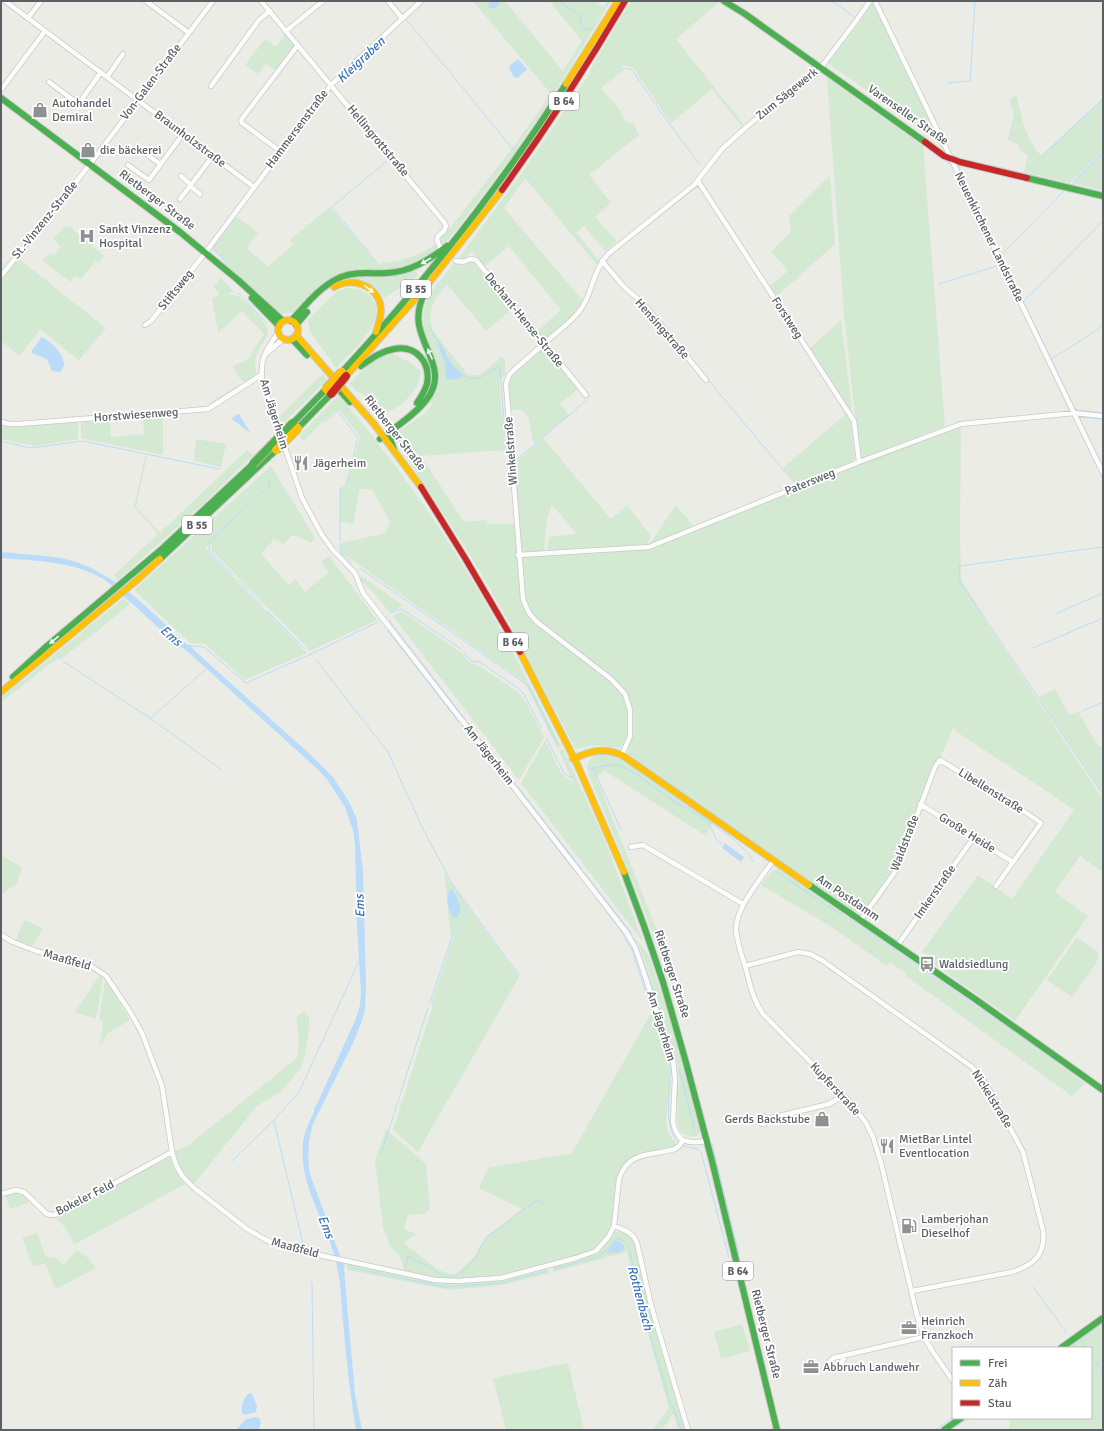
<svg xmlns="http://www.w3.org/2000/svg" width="1104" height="1431" viewBox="0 0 1104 1431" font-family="Signika,sans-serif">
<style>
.green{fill:#d3e9d2}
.water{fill:#badcf8}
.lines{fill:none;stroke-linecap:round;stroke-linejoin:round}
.stream{stroke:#badcf8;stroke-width:1}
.street-casing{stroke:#c9c9c9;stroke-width:6}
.fast-casing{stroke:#c9caca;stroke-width:8}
.slow-casing{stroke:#c9caca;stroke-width:8}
.jam-casing{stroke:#c9caca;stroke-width:8}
.street{stroke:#fcfcfb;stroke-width:4.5}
.fast{stroke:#4caf50;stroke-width:6}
.slow{stroke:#ffc107;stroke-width:6}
.jam{stroke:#c62828;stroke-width:6}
.fast-bridge-casing{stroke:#c4b793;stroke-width:10;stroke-linecap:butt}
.slow-bridge-casing{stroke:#c4b793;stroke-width:10;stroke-linecap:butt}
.jam-bridge-casing{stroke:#c4b793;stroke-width:10;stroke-linecap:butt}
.fast-bridge{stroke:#4caf50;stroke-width:8}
.slow-bridge{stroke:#ffc107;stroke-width:8}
.jam-bridge{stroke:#c62828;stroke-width:8}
.oneway{fill:#f6fbf6}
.labels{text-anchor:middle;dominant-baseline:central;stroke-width:3.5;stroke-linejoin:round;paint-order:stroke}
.shield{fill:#fff;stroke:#8d9093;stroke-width:1}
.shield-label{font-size:11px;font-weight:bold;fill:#5c6065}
.street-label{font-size:12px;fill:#5c6065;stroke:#fff}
.poi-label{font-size:12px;fill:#5c6065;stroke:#fff;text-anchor:start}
.water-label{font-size:13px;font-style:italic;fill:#3c75b6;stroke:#fff}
</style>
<rect width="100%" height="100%" fill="#ecece7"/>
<path class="green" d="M473,1h32l58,70 19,-30 -33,-40h47l7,6 4,-6h4l-58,94 -16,25 -17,22 -5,11 -58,76 -15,17c-5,-10 2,-13 9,-19l62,-80 38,-53z
M631,1l88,1 -43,37 69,87 -2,2 -31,-39 -41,34 -38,-55 -11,-3 2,5 -23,18 19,22 5,11 9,3 5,11 -50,40 22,28 -16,14 22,25 -12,9 -21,-25 -8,6 23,29 -2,4 -72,-87 -21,30 79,93 -12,16 -27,23 -7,-9 24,-21 -52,-64 -25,20 -12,-15 -8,8 -5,-1 65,-88 66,-97 -1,-1z
M873,2l71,147 -1,1 -6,-8 -19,-15 -90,-64 31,-40z
M285,34l10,12 -19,25 -10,-7 -8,10 -13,-9 20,-26 11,8z
M827,78l96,68 22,280 -85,33 -16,-143z
M1016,95c6,22 9,43 25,61l62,-58v52l-33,33 -46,-11 4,-17 -4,-2 -5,-4v-4l-11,-6 6,-25 -5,-13z
M1103,153v37l-31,-7z
M830,175l5,69 -59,53 -7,-10 19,-16 -17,-20 20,-19 -2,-16z
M330,207l47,57c26,-4 35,-5 59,-20l3,4 -11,9 -28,12 -49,3 -57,42 -3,-2 -4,2 -3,-1 -3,3 -60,-56 2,-2 -9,-8v-4l21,-29h2l21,16 -12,15 22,18 25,-21 -3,-5z
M66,226l4,1 34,29 -5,6 -3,-1 -15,18 -6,-3 -5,6 -28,-22 9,-7 2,2 8,-7 -8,-10z
M18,258l88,70 -27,32 -39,-31 -20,27 -19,-15v-61z
M472,261l40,48 -26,22 -39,-47c-13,16 -21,26 -14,47l35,44h12l21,-18 4,3v16l-6,2 6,72 -84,6 43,66 23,-2v4h27l3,33 131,-9 213,-85 100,-36 -1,104 1,50 21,32 -1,1 122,185v73l-23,-16 -25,36 33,24 -73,105 -91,-64 2,-3 -4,-2 56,-77 34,24 62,-89 -32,-22 -87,-57 1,-2 -3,-1 -13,30 -8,8 -37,103 -26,37 -5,2 -3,-3 -6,7 -227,-158 1,-6 -5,-4 -4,4 -25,-3 -18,4 -2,-1 -71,-135 -35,-60 -70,-107 -3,-7 2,-7 25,-17 9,-10 -3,-3c5,-7 9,-13 9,-22 -6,-24 -23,-61 -10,-83 7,-12 18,-23 26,-34l6,2z
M416,271l2,5 -34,22c-9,-14 -19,-18 -35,-19l7,-4z
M221,278l13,14 -5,1v2h8c9,8 32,27 31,39l-12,21 -1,8 1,10 -3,4 -8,5 -5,-3 -7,-13 14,-6 4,-4 2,-5 11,-17 -22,-23 -24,22 -6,-36h4l3,-4 -6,-7z
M347,288c10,0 16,1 23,8 22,23 -20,57 -34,72l-26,-37 -2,-11 28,-28z
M841,320l11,90 -2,1 -40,-63z
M542,349h3l33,40 -18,15 9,11 -35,29 -6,-28 -7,-6h-10c-1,-8 -3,-17 -2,-25 1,-12 24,-28 33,-36z
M391,353l21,10 9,8c-1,3 -1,9 -3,12 -5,14 -26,32 -41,31l-13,-19 -8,-4 -7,-7c12,-11 24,-27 42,-31z
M322,374l5,6 -47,47 -2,-9z
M339,395c42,51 82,103 117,159 39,61 72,127 105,192l-4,2 -30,-61 -4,-6 -181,-128 -1,-10 44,-10 6,-10 -18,-32 -7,-2h-6l-7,35 -13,-3v-32l6,-2 14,-50 -21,-28 -17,13 -18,19 -5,-5z
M163,414v41l-82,-17v-16l2,-2 27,-2 1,19 33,-3 -1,-18z
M846,414l5,8 4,38 -58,24 -14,-16z
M78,421v18l-43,7 -34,-7v-16z
M543,438l68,81 16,-14 24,31 -4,8 -100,7 2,-14 28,-3 -25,-29 -5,13 -3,33 -23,2 -6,-90z
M196,439l30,5 -5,23 -27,-6z
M247,450l6,5 -52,51 -83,74 -4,-5 44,-41 -24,-27 11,-51h2l-11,51 24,26z
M271,466l44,72 -5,5 -4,-3 -14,-5 -8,9 -10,-5 -13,15 28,31 6,-6 10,13 24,-20 -8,-10 8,-6 48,64 -67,31 -98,-100 -1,-8 -6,5 102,105 -62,27 -40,-36 -15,-1 -56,-53z
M676,505l18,22 -44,18 3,-6z
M361,576l42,29 -13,8 -16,-20 -14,-13z
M124,598l6,6 -30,25 -38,29h-4l-57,44v-4z
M401,611l62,43c4,7 7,10 15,11l40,27 4,5h1l21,40 -25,43 -126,-164z
M1055,689l14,26 11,-4 1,2 -2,1 20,33 4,-2v49l-65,-97z
M545,740l15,31 14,14 -15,-34 4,-2 42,91 38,102 -122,-159z
M599,753c8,0 15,1 22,5l91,63 -6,15 -101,-65 -9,6 70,176 -6,2 -21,-58 -52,-127c1,-9 4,-13 12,-17z
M1,855l21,13 -5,15 -16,12z
M778,869l65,44 -1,3 17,10 226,157 -13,13 -166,-120 1,-2 -17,-12 -3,4 -57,-40 -69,-41 11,-14z
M444,872l24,34 -17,33z
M469,908l50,69 -101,175 -25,-22 40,-125 -2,-1 21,-63z
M24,920l19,8 -11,19 -16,-7z
M1077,937l22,16 -3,11 -24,33 -25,-17z
M636,939l14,18 26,83 24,91 -2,4 -3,2c-11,0 -16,-5 -18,-16l2,-43 -2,-18 -32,-99z
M100,975l3,2 -7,42 -21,-7z
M105,980l7,10 18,30 -22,13 -8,12 3,-24 -4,-1z
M304,1011l5,6v11l-5,31 -4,11 -20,22 -23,14 -64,79c-11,-11 -15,-19 -18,-34l11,-4 110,-88c5,-13 2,-28 0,-42z
M651,1013l18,54 1,12 -4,42 3,13 7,10c-10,12 -37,3 -52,20 -16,19 -4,49 -17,70 -3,5 -8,12 -14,15 -13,8 -29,10 -43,14 -32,8 -62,16 -95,16 -18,0 -34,-5 -51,-8l-2,-9 -2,-5 -10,-11 -7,-18 -8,-68 11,-31 40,35 4,46 -7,4 -15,1 -4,14 12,5 -12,9 34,27 17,5 20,-19 11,-19 36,-28 -43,-21 9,-20 84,-15z
M168,1156c3,3 3,5 4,9 3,7 8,13 13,19l-111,61 -7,-15 -10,-12v-2z
M16,1192c8,0 10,4 12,11l-18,6 -5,-15z
M623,1231l11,8 52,191h-8l-5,-16 -11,16h-9l16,-22 -28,-99 -14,-57 -74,20 -1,-5c27,-6 48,-9 63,-35z
M37,1233l9,24 10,1 8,7 13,-15 9,6 10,12 -40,21 -11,-25 -12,2 -11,-28z
M346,1262c45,9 94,23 139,20 21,-1 42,-8 62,-13l3,4 -48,12 -52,5 -102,-20z
M1103,1323v107h-94l1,-12h81v-70h-23z
M742,1324l8,27 -29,8 -7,-27z
M568,1363l16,67h-78l-13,-52z"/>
<path class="water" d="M491,1h10l-4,6 -5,2 -4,-2 1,-4z
M518,59l9,10 -9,9 -4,-1 -5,-8 1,-4z
M42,337c9,5 21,15 22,27 0,3 -3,6 -4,8l-8,-1 -5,-12 -15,-6v-3z
M440,343l11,20 12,12 -2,3 -13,2 -2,-2 -1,-14 -7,-19z
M239,414l11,18v1l-18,-14v-1l4,-3z
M1,552c20,2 41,3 61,6 50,11 88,52 124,86l3,1h2l2,4 23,21 97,87 20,20 16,25 8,17 6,53 3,113 -1,26 -4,12 -8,20 -40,81c-5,17 -6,33 -3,50l33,90 2,2 -1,3 11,125 7,36h-6c-6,-36 -10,-72 -13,-108 -2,-21 -2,-41 -7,-60 -8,-35 -30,-66 -33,-101 -2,-20 2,-31 11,-49v-4l3,-4 38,-83 5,-16 1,-13 -4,-65 -2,-83 -2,-14 -8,-23 -19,-29 -12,-12 -126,-114c-24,-17 -44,-39 -67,-58 -5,-4 -10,-10 -16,-14 -30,-19 -70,-19 -104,-22z
M725,843l19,14 -3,5 -19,-14z
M450,889h2c3,4 5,7 6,12 3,9 5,12 -4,17 -7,-7 -8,-20 -4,-29z
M615,1241h4l5,5v3l-5,3 -12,1 1,-3z
M249,1393l3,1 5,12 -1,6 -11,3 -3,-2c-1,-8 1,-14 7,-20z
M255,1417l4,1 2,5 -2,7h-23l9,-10z"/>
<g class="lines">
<path class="stream" d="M391,1l12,14
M560,1l7,6 13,8 1,10 4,5 7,-1
M832,1l22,16
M740,6l11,8
M754,16l14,11
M405,18l108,131
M624,68l8,2 31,45 37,50
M826,68l25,18
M833,81l106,75
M948,83l22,-2 5,-79 -7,-1
M335,84l-1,2 44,53
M1042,156l61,-57
M943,159l9,6
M989,165l114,27
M1073,182l30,-30
M702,183l5,8
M1103,199l-143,-34 -2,1 117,243 2,1 26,3
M219,238l-6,11 10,10
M1002,254l62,-63
M377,263l-45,-56 55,-46
M606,263l2,-5 6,-6 81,-64 4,-1
M939,284l61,-19
M631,290l13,11
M238,293l29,30
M1024,301l79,-80
M430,327l4,9 6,8
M1035,337l34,72
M686,353l94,113 17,19
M1052,359l51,-33
M462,375c13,8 24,0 35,-8l3,2 6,80
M210,404l28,-18
M1074,418l29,61
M324,422l14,-11 20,27 -12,47 -6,5v50
M958,422l85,-8
M1,441l29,7 53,-7 136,28
M1099,460l-20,-43 24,2
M515,461l72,-61
M340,544l1,9 11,10
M1103,547l-144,19 1,15 143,214
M361,569l162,113 6,5 28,56
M234,576l-23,-23 -2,-4 1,-9 59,-53 1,-9
M238,580l25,26
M267,611l37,37
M390,613l7,-3 5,-1 59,40
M1055,614l48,-21
M386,617l1,-1
M389,620l76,99
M388,631l71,91
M192,646l12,1 42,36 65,-29 69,-33
M1033,648l70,-30
M464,652l4,6 3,3 9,1 39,27 5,5 17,34
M310,654l1,1
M58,656l3,3
M316,660l72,92 34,75 29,55 68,93
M64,662l86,56 72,52
M1082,711l21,-9
M151,718l54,-48
M468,723l48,62
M462,726l9,11
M546,738l18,35c4,3 6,5 10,3
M473,740l3,5
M480,750l3,3
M631,757l132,92
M487,758l3,4
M492,764l3,4
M593,768l28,62
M590,769c9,-2 22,-6 30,-3 15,4 40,26 54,36 5,3 11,5 16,8 17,10 56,34 63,52
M509,786l4,5
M518,787l28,36
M523,804l54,70
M709,823l7,16 6,5
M548,826l34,43
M768,852l61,43
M584,872l48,62
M777,872l49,33 33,20 244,169
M582,879l37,49 13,22 38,116c2,27 -9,54 8,77
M832,897l24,16
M634,938c10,23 17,46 25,70 10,32 22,58 18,93
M430,1002l21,-62 18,-34
M1048,1047l31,22
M678,1071l2,1 15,59
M274,1121l30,127
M712,1144l27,110
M683,1146l14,3 4,3 28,106
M382,1151l46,-143
M231,1162l43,-42 25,-28 61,-133
M405,1266l3,-9 14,6 25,15c14,-4 21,-10 29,-22 4,-6 6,-14 11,-19 3,-3 7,-5 10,-7 14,-10 26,-21 41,-30h3l3,5
M352,1268l93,19 57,-4 45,-12
M554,1269l43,-12 10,-7 9,-11c7,-1 10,4 13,9l13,60 27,91 8,17 4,14
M312,1283l2,147
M1033,1287l34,46
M1083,1329l20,-15
M1080,1340l6,8
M1056,1348l11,-8
M1068,1348l35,-25
M1091,1355l12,17
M955,1427l14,-9
M935,1430l18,-13"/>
<defs>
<path id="street" d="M5,1l249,186
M146,1l43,32
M261,1l183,221 2,4 -2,5 -6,5 -1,4 3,7
M388,1l14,17
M875,1l228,472
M28,18l13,-17
M286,31l37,-30
M107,77l16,-23
M49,82l27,20h4l21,-30
M211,86l48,-66 11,-9
M1,90l44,-59
M137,147l23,17
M280,151l-38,-28 -1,-3 57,-75
M128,165l21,15 34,-46
M181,176l10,9
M698,181l156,240 5,41
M190,186l10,8
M180,199l33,-43
M456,261l7,1 7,-3 6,1c37,45 73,90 110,135
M602,261l23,27 17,14 64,78
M1,276l86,-108 126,-167
M145,325l6,-4 51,-64 129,-172 90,-84
M278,333c-12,17 -18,26 -16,47l40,118 20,37 11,15 22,23 8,20 263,339 9,15 5,14 33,99 2,18 -2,44c4,21 15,22 34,19
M266,354l17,-15
M1,422l9,2h9l189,-15 53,-34
M518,555l131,-8 210,-85 102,-38 113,-11 29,3
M622,755l8,-19v-26l-5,-16 -14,-15 -74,-57 -8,-9 -6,-14 -17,-215 3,-9 6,-6c13,-11 26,-23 39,-34 10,-8 20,-16 27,-26 12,-17 11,-37 27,-55l86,-69 28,-36 22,-20 27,-22 45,-33 40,-53 14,-20
M920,804l93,58
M631,847l12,-2 100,59
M773,861c-12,17 -38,48 -37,69 1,13 6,26 10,39 4,16 7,31 17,45l88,89 15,20 7,14 8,26 36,152 7,22 9,15 20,29
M860,921l37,-52 38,-102 5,-7 85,52 16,11 -45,63
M1,935l12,7 23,9 54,14 16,11 23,34 13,23 20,53 10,66 4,13 7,12 10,10 54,42 21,12 23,8 144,31 23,1 43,-3 75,-20 20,-7 13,-15 5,-10 5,-47c9,-29 33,-23 56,-30l4,-3 4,-6
M897,946l77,-109
M745,966l53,-14 12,2 13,7 149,106 9,10 13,21 29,54 20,78c3,24 -9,35 -31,42l-100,19
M759 1120a4 4 0 1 1 8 0a4 4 0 1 1-8 0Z
M767,1119l62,-15 8,-5 4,-5
M1,1194l15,-4 8,2 23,22 5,1 6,-1 114,-62
M614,1226c10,4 19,6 23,17l14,62 37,125
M846,1355c-4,5 -5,12 -12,15l-4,-1 -1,-7 4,-4 91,-21"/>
<path id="fast" d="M724,1l21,13 180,128
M1,98l179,134 58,48 45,41
M1027,178l76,18
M252,298l27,28
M291,321c15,-16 29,-35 50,-44 15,-6 30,-3 46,-4 23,-1 42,-13 60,-27
M296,325l11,-13
M292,339l15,16
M361,366c10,-7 20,-15 33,-17 22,-4 37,13 33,35 -2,7 -6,13 -10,19
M342,372c83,-90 158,-185 224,-288
M333,383l17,19
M293,423l33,-34
M298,428l33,-34
M392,429l-1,12 3,9
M380,439c15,-12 35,-24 47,-40 20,-27 -3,-47 -8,-74 -2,-12 1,-23 6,-33
M160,559l116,-109
M13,677l34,-31 116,-98 90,-84
M624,872l20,54 19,56 22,77 27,102 65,269
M809,885l166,114 128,91
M1061,1348l42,-30
M944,1430l17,-12"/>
<path id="slow" d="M566,84l52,-83
M334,287c19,-11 46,-1 47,23 0,8 -3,15 -5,22
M278 330a10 10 0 1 1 20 0a10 10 0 1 1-20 0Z
M296,335l78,89 47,63
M346,376l78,-87 78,-99
M520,652l57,112 47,108
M1,692l135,-111 24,-22
M573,759c17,-8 31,-12 49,-4l187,130"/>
<path id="jam" d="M925,142l19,14 16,6 67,16
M502,190c44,-61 85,-124 123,-189
M421,487l44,71 55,94"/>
</defs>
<use href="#street" class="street-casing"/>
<use href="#fast" class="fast-casing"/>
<use href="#slow" class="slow-casing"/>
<use href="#jam" class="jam-casing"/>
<use href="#street" class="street"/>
<use href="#fast" class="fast"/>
<use href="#slow" class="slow"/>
<use href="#jam" class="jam"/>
<defs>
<path id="fast-bridge" d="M253,464l40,-41"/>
<path id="slow-bridge" d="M326,389l16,-17
M276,450l22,-22"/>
<path id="jam-bridge" d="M331,394l15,-18"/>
</defs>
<use href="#fast-bridge" class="fast-bridge-casing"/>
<use href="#slow-bridge" class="slow-bridge-casing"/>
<use href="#jam-bridge" class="jam-bridge-casing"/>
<use href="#fast-bridge" class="fast-bridge"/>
<use href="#slow-bridge" class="slow-bridge"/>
<use href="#jam-bridge" class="jam-bridge"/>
</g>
<defs><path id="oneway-solid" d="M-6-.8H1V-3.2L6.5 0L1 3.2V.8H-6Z"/></defs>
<g class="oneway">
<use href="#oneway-solid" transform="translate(426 261) rotate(149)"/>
<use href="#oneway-solid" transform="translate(369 289) rotate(38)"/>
<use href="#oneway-solid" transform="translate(430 354) rotate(-114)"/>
<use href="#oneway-solid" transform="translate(54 640) rotate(140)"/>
</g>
<defs>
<symbol id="shop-bare" viewBox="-9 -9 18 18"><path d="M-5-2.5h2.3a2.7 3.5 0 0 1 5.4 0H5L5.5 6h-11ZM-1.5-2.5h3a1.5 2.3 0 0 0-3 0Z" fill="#8e9192" stroke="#fff" stroke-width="2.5" paint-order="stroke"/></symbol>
<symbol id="hospital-bare" viewBox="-9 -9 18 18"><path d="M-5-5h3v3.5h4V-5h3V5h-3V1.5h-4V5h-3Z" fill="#8e9192" stroke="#fff" stroke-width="2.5" paint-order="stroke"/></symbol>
<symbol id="restaurant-bare" viewBox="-9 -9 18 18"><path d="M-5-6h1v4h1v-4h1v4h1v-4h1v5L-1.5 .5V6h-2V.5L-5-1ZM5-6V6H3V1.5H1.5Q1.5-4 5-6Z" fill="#8e9192" stroke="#fff" stroke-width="2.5" paint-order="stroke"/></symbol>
<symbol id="bus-bare" viewBox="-9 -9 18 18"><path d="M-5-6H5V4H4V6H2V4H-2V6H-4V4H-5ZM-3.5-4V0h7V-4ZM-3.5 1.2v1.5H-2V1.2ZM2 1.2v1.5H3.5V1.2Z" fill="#8e9192" stroke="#fff" stroke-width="2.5" paint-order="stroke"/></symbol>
<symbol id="fuel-bare" viewBox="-9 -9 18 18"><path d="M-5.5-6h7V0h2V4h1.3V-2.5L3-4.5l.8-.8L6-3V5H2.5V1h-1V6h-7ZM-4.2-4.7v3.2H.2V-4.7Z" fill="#8e9192" stroke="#fff" stroke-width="2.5" paint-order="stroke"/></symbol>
<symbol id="office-bare" viewBox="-9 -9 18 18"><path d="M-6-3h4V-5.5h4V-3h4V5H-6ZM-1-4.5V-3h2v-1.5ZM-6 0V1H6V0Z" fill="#8e9192" stroke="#fff" stroke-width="2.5" paint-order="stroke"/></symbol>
</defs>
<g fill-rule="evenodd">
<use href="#shop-bare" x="29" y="99" width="22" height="22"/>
<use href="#shop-bare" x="77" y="139" width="22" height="22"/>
<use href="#hospital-bare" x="76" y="225" width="22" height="22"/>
<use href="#restaurant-bare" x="290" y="452" width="22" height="22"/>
<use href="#bus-bare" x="916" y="953" width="22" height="22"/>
<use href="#shop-bare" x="811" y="1108" width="22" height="22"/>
<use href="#restaurant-bare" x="876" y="1135" width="22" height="22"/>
<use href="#fuel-bare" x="898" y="1215" width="22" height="22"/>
<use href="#office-bare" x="898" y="1317" width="22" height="22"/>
<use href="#office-bare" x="800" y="1356" width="22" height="22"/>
</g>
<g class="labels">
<g class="shield">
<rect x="549" y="92" width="30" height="18" rx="3"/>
<rect x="401" y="280" width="30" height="18" rx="3"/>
<rect x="182" y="516" width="30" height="18" rx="3"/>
<rect x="498" y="633" width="30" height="18" rx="3"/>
<rect x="723" y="1262" width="30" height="18" rx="3"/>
</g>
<g class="shield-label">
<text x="564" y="101">B 64</text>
<text x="416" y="289">B 55</text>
<text x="197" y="525">B 55</text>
<text x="513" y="642">B 64</text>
<text x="738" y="1271">B 64</text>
</g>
<g class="street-label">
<text transform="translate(151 82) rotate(-53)">Von-Galen-Straße</text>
<text transform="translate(787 94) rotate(-39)">Zum Sägewerk</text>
<text transform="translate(908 115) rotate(35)">Varenseller Straße</text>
<text transform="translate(297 129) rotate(-53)">Hammersenstraße</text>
<text transform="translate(190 139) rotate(37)">Braunholzstraße</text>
<text transform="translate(378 141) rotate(50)">Hellingrottstraße</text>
<text transform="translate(157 200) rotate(37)">Rietberger Straße</text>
<text transform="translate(45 220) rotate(-51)">St.-Vinzenz-Straße</text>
<text transform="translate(989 237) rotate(64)">Neuenkirchener Landstraße</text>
<text transform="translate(176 290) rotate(-51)">Stiftsweg</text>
<text transform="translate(787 318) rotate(57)">Forstweg</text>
<text transform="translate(524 320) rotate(51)">Dechant-Hense-Straße</text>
<text transform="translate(662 329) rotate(49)">Hensingstraße</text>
<text transform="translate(274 414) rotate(73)">Am Jägerheim</text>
<text transform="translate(136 415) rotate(-4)">Horstwiesenweg</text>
<text transform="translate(395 433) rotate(52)">Rietberger Straße</text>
<text transform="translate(511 451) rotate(-94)">Winkelstraße</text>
<text transform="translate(810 482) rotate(-22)">Patersweg</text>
<text transform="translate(489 755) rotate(52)">Am Jägerheim</text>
<text transform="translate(991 791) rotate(32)">Libellenstraße</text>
<text transform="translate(967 833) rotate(32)">Große Heide</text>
<text transform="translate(905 843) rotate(-69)">Waldstraße</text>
<text transform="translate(935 892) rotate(-55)">Imkerstraße</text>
<text transform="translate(848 898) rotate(34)">Am Postdamm</text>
<text transform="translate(67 960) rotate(16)">Maaßfeld</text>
<text transform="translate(672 974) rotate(72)">Rietberger Straße</text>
<text transform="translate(661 1026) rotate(73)">Am Jägerheim</text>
<text transform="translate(835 1089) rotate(47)">Kupferstraße</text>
<text transform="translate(992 1099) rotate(58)">Nickelstraße</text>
<text transform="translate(85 1198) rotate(-27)">Bokeler Feld</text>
<text transform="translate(295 1248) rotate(15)">Maaßfeld</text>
<text transform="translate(766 1334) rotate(76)">Rietberger Straße</text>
</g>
<g class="poi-label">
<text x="52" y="103">Autohandel<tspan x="52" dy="14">Demiral</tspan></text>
<text x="100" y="150">die bäckerei</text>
<text x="99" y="229">Sankt Vinzenz<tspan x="99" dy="14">Hospital</tspan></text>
<text x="313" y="463">Jägerheim</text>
<text x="939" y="964">Waldsiedlung</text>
<text x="810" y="1119" text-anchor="end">Gerds Backstube</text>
<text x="899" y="1139">MietBar Lintel<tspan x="899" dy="14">Eventlocation</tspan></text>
<text x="921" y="1219">Lamberjohan<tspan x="921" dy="14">Dieselhof</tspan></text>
<text x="921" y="1321">Heinrich<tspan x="921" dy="14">Franzkoch</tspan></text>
<text x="823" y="1367">Abbruch Landwehr</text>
</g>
<g class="water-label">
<text transform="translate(361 60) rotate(-43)">Kleigraben</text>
<text transform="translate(171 636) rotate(41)">Ems</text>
<text transform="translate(360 906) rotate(-93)">Ems</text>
<text transform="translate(326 1227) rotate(69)">Ems</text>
<text transform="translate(640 1298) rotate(75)">Rothenbach</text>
</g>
</g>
<rect width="1104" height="1431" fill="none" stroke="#5c6065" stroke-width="4"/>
<rect x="952" y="1347" width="140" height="72" fill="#ffffff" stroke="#bebfc1"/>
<rect x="960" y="1360" width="20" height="6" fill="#4caf50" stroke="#bebfc1"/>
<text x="988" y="1367" font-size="12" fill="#5c6065">Frei</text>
<rect x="960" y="1380" width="20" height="6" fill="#ffc107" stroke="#bebfc1"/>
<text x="988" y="1387" font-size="12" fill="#5c6065">Zäh</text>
<rect x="960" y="1400" width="20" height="6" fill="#c62828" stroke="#bebfc1"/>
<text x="988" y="1407" font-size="12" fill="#5c6065">Stau</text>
</svg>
